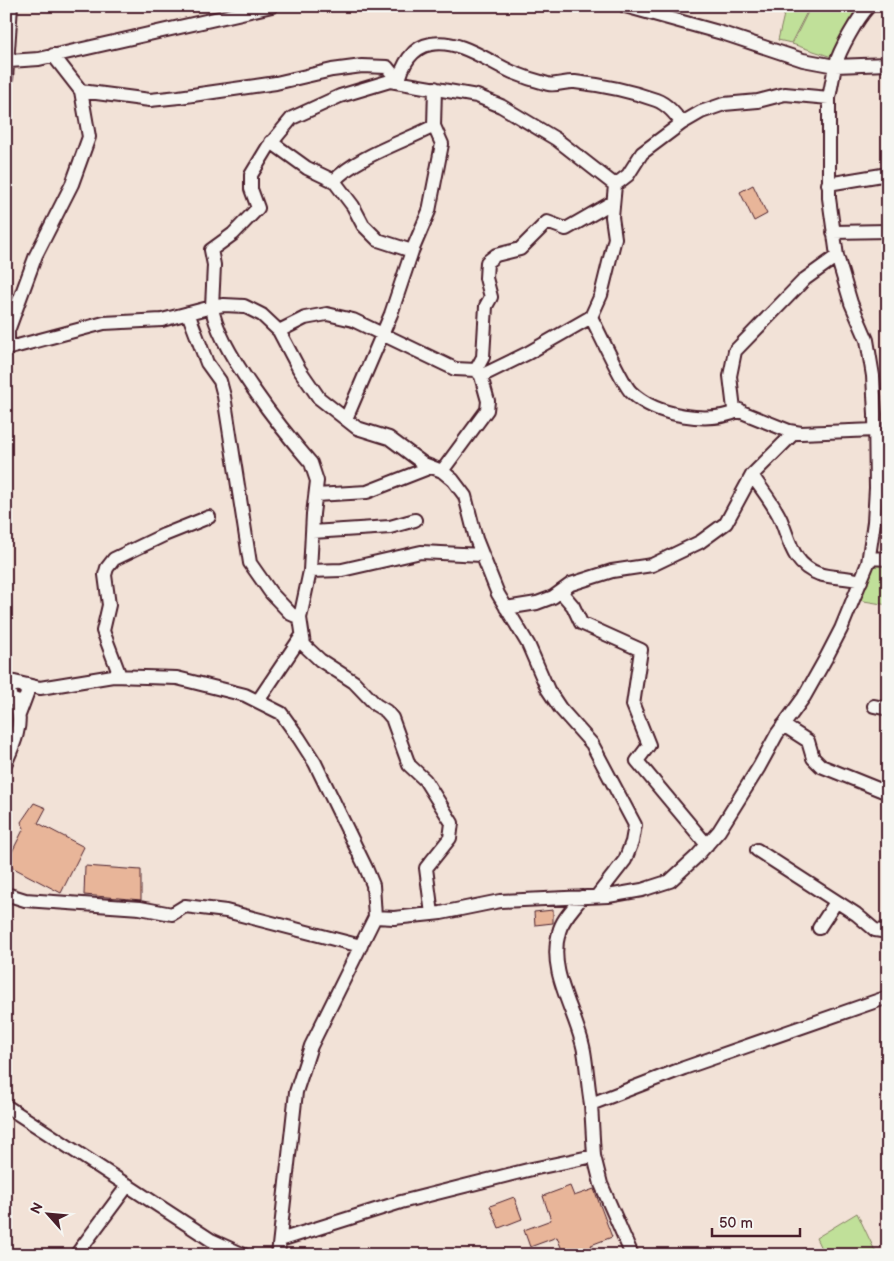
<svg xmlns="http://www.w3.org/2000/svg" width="894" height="1261" viewBox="0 0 894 1261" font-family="'Balsamiq Sans',sans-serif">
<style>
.green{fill:#c0e099;stroke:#858062}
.building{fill:#e8b599;stroke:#4a1f2b}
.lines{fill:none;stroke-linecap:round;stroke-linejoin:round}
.minor-casing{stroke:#4a1f2b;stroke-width:16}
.minor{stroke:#f6f6f2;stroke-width:12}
</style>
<rect width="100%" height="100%" fill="#f2e2d7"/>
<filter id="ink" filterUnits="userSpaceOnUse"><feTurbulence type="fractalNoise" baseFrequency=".02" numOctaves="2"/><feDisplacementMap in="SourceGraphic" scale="10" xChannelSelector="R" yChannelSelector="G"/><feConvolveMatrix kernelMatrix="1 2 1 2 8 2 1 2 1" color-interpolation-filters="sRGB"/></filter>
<g filter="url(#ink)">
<path class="green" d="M786,6h24l-19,37 -13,-3z
M811,6h50l-26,52 -43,-14z
M871,565h17v40l-30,-5z
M857,1213l20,42h-53l-8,-17z"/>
<path class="building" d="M753,185l14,29 -13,7 -14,-29z
M34,803l12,5 -8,15 46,24 -23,46 -55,-29 18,-36 -3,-6z
M85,866l56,4v30l-57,-5z
M553,910v13l-18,2 -1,-13z
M570,1186l4,10 20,-7 18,48 -21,8 2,5 -12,5h-17l-7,-18 -27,10 -6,-17 27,-10 -8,-24z
M514,1197l8,22 -23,9 -9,-22z"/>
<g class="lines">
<defs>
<path id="minor" d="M869,6c-12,13 -29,43 -34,60l53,-2
M53,55l28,36 69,9 29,-3 97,-14 56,-13 30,-4 25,1 12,15
M9,61l30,-2 233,-53
M6,79l5,-73
M399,82c3,-17 13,-35 32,-38 29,-5 56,17 81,28 12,5 24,9 36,12 9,2 18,-3 27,-2 27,3 56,9 81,18 11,4 19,14 26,23
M271,142l36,26 27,13 19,25 10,19 15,15 34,11 -21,63 -45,105
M334,181c21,-24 72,-40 100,-55
M828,184l60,-10
M833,232l55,-1
M412,251l17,-40 13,-67 -8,-18 1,-38
M837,256l-32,23 -70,72 -5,25 4,33 55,22 12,2 74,-3
M188,313l19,50 13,18 4,15 26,167 21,30 20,21 9,4
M279,331l26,-13 22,-4 26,6 102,49 21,1
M6,349l98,-26 58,-3 50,-13c5,41 71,124 99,156l6,18 -4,33 -3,57 -10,47 4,27 16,15 34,22 22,23 10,6 6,7 17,47 16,15 27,43 -2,15 -24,30 6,46
M8,349v-18l28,-76 36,-71 17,-47 -8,-46
M481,376l-5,-6 7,-13 3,-51 5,-9 -5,-19 1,-16 9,-7 24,-6 27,-27 19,7 47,-27
M740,410c-30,15 -84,6 -109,-18 -8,-7 -33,-62 -40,-75l10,-22 14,-57 -3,-21 3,-32 13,-10 14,-22 40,-30 19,-11 23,-8 34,-3 27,-7 44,4
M442,471l45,-61 1,-9 -7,-25 47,-23 63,-36
M752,475c9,14 22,29 29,45 9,22 12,45 38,54 13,4 28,3 42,7
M316,495l51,-3 64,-25
M312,532l78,-5 25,-7
M869,558l19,1
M310,571l32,-1 79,-18 61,3
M561,592l12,14 8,17 60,27 -8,55 16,40 -12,16 70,84
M506,608l31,-5 16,-6 18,-13 41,-13 40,-6 48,-23 26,-19 26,-48 43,-43
M120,676l-17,-45 6,-26 -4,-30 2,-7 7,-9 50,-24 45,-18
M6,680l34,8 73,-12 64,2 68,17 36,18 18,25 16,25 51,105 7,17 2,32 -64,129 -15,46 -18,163
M258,701l43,-64
M874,706l14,3
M19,715l9,-24 -8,-7 -8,2 -3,4 2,9 8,3 5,-2
M783,725l25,16 5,17 8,8 67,27
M6,762c7,-16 17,-37 11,-54
M757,850l99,64 19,16 13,2
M6,894l19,6 115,8 32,6 13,-8 41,5 135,35
M597,896l28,-36 7,-18 3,-17 -43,-81 -32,-36 -12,-18 -20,-46 -30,-50 -22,-55 -11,-43 -12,-16 -11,-9 -18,-7 -35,-26 -32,-10 -38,-30 -20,-29 -20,-38 -17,-16 -18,-9 -20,-1 -12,2 2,-42 -3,-15 22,-16 25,-26 -7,-19v-14l17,-28 24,-29 48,-22 50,-15 87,15 24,10 55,33 59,46
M582,897c-8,11 -20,22 -23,35 -12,41 18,80 25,119 3,17 4,36 7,53l93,-36 204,-71
M375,917l19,1 47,-5 59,-12 108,-5 34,-6 28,-9 26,-24 23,-26 40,-64 18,-33 27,-37 22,-39 15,-29 27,-66 6,-41 2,-34 -1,-74 -2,-38 -6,-36 -16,-37 -14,-47 -8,-58v-100l6,-32 -32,-6 -81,-27 -97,-27
M819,928l17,-26
M591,1104l3,52 7,28 31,71
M6,1106l205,134 33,15
M280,1240l121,-38 131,-33 62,-13
M76,1255l52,-70"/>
</defs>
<use href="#minor" class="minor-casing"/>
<use href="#minor" class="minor"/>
</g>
</g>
<rect width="894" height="1261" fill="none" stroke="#f6f6f2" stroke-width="25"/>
<rect x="12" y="12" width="869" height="1236" fill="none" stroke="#4a1f2b" stroke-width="2" filter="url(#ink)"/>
<g transform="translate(48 1214) rotate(297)" stroke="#f6f6f2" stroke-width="4" paint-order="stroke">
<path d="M0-4L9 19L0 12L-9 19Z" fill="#4a1f2b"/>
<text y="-8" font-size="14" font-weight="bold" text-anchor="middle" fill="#4a1f2b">N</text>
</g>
<path d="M712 1228v8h88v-8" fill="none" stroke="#4a1f2b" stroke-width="2.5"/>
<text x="719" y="1228" font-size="15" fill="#4a1f2b" stroke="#f6f6f2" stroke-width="4" paint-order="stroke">50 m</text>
</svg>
